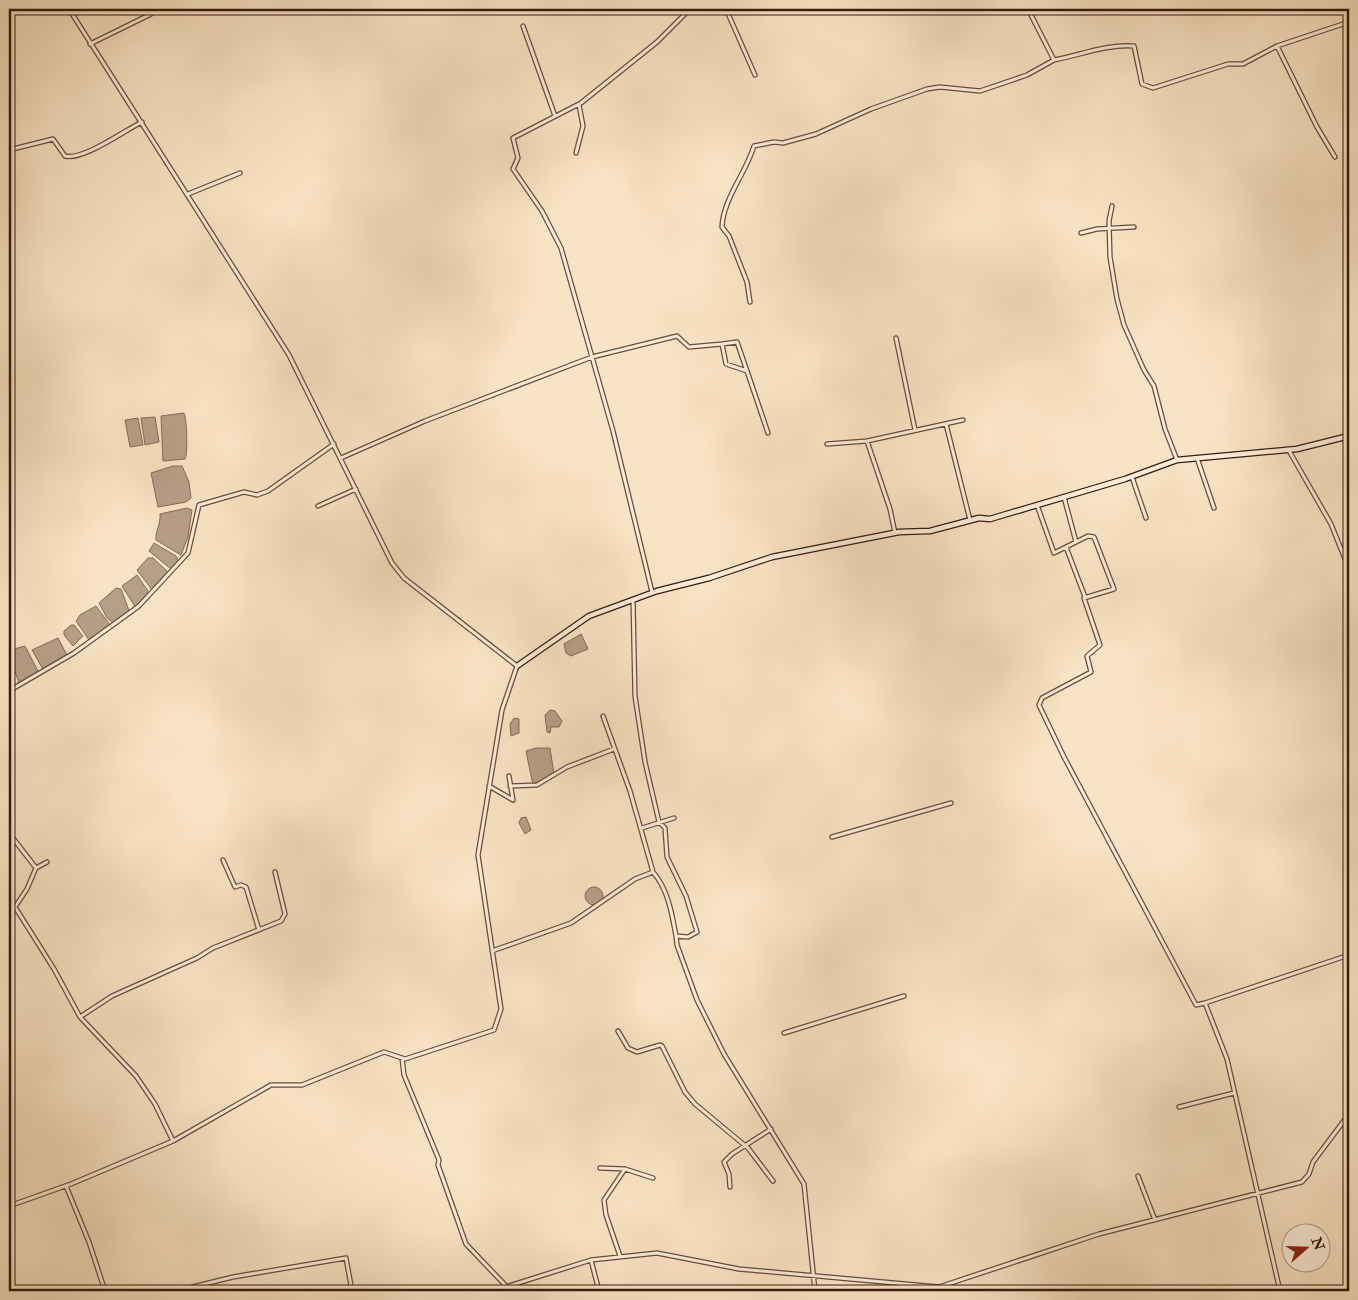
<svg xmlns="http://www.w3.org/2000/svg" width="1358" height="1300" viewBox="0 0 1358 1300" font-family="'IM FELL Double Pica',serif">
<style>
.water{fill:#b79f87;stroke:#836a57}
.lines{fill:none;stroke-linecap:round;stroke-linejoin:round}
.street-casing{stroke:#664d3d;stroke-width:5.5}
.secondary-casing{stroke:#341b10;stroke-width:7}
.street{stroke:#fcedd9;stroke-width:3}
.secondary{stroke:#fcedd9;stroke-width:4.5}
</style>
<rect width="100%" height="100%" fill="#fae3c4"/>
<filter id="stains"><feTurbulence type="fractalNoise" baseFrequency=".004" numOctaves="4"/><feColorMatrix values="0 0 0 0 .2 0 0 0 0 .09 0 0 0 0 .02 0 0 0 .5 -.17"/></filter>
<radialGradient id="worn" r=".72"><stop offset=".6" stop-color="#630" stop-opacity="0"/><stop offset="1" stop-color="#630" stop-opacity=".3"/></radialGradient>
<path class="water" d="M184,413c3,6 4,40 1,46l-22,2 -2,-45z
M155,417l4,25 -14,3 -4,-27z
M138,418l5,27 -13,2 -5,-27z
M173,466h9l7,16 2,16 -5,4 -28,5 -7,-34z
M187,508l5,2 -4,27 -7,18 -25,-15c-1,-9 5,-16 4,-26z
M154,543l22,13 2,5 -7,8 -22,-18z
M148,558h5l17,16 -17,17 -16,-21z
M137,575l11,16 1,6 -13,11 -14,-22z
M116,588l5,1 9,24 -16,11 -7,-6 -8,-15z
M96,606l14,19 -2,6 -19,9 -13,-19 4,-6z
M71,625h3l9,11 -10,10 -9,-11v-4z
M581,634l7,15 -17,7 -5,-3 -2,-9z
M58,638l10,19 -24,14 -12,-21z
M25,646l14,27 -19,13 -11,-32 5,-5z
M550,710l5,1 7,10 -3,6h-8l-1,6 -3,-1 -2,-17z
M514,718l5,1v14l-8,3 -1,-12z
M536,748h14l4,26 -21,11 -7,-34z
M526,817l5,13 -6,4 -6,-11 2,-5z
M585 896a9 9 0 1 1 18 0a9 9 0 1 1-18 0Z"/>
<g class="lines">
<defs>
<path id="street" d="M690,9l-33,33 -76,61 -68,35 5,20 -5,11 29,42 19,37 31,109 85,-21 12,11 33,-3 4,20 21,7 21,62
M726,9l29,66
M1028,9l26,51c27,-5 52,-16 80,-14l8,38 11,4 75,-24h15l34,-18 72,-24
M523,26l32,90
M90,44l61,-30 -3,-5
M1277,46l40,81 18,30
M9,150l44,-11 12,17c18,5 60,-26 77,-34
M576,153l7,-27 -4,-21
M188,194l52,-21
M1112,206l-3,15 1,36 7,42 7,26 20,45 10,16 11,43 12,31
M1081,233l16,-4 37,-2
M750,302l-3,-20 -18,-46 -7,-9c1,-28 24,-54 32,-81l20,-4 9,1 33,-9 55,-25 56,-20 13,-2 40,4 47,-16 27,-15
M896,338l19,92
M722,344l15,-2 10,29
M946,424l24,96
M867,441l23,68 5,24
M827,444l40,-3 96,-21
M1288,449l43,75 18,45
M341,458l84,-37 167,-64 21,74 39,161
M1197,458l17,50
M1132,477l14,41
M1064,497l12,45
M1037,505l17,48 34,-17 6,1 20,52 -30,9 16,47 -13,11 4,16 -49,26 -3,7 25,52 132,248 9,-2 22,56 53,232
M318,506l38,-17
M1066,547l19,50
M633,600l2,96 10,66 14,60 6,6 2,29 19,39 11,36 -9,5 -12,-1 1,9 20,55 27,54 80,130 11,107
M9,675l5,13
M9,697l5,-9 60,-35 65,-47 49,-53 11,-48 45,-13 13,3 11,-4 66,-47
M603,716l27,75 23,81c15,17 19,42 23,64
M489,786l24,14 -4,-24
M510,786l27,-1 30,-18 47,-18
M642,828l32,-10
M9,833l27,35 -9,21 -12,18 39,62 26,48 56,59 19,28 18,37
M832,837l119,-34
M223,860l12,27 6,-2 5,2 13,43
M36,868l11,-6
M492,951l79,-28 64,-44 18,-7
M1205,1003l144,-48
M80,1017l32,-21 85,-38 16,-10 68,-27 4,-7 -10,-42
M618,1031l10,17 9,4 23,-7 2,1 23,46 10,12 53,44 25,33
M784,1033l120,-37
M402,1058l2,17 35,85 -1,5 28,79 40,42
M1179,1107l55,-14
M600,1168l25,1 28,9
M1138,1176l17,44
M66,1186l23,56 16,49
M730,1187l-1,-13 -5,-12 8,-8 39,-25
M9,1206l62,-22 102,-43 98,-56h31l82,-33 21,7 89,-29 7,-21 -23,-154 24,-145 15,-44 -113,-88 -12,-15 -103,-208 -220,-346
M620,1256l-14,-41 -2,-15 21,-31
M591,1260l8,31
M176,1291l57,-14 113,-19 6,33
M493,1291l98,-31 66,-7 82,16 200,18 160,-53 203,-52 7,-8 4,-12 36,-48
M1326,1291h23"/>
<path id="secondary" d="M517,666l72,-50 68,-25 52,-13 63,-21 127,-25 31,-1 49,-13 11,1 135,-40 52,-19 120,-11 52,-13"/>
</defs>
<use href="#street" class="street-casing"/>
<use href="#secondary" class="secondary-casing"/>
<use href="#street" class="street"/>
<use href="#secondary" class="secondary"/>
</g>
<rect width="1358" height="1300" fill="none" stroke="#fae3c4" stroke-width="30"/>
<rect x="10" y="10" width="1338" height="1280" fill="none" stroke="#341b10" stroke-width="2.5"/>
<rect x="15" y="15" width="1328" height="1270" fill="none" stroke="#341b10"/>
<g transform="translate(1306 1248) rotate(70)"><circle r="24" fill="#fcedd9" stroke="#ac9989"/>
<path d="M0-4L9 19L0 12L-9 19Z" fill="#8f2418"/>
<text y="-8" font-size="14" font-weight="bold" text-anchor="middle" fill="#341b10">N</text>
</g>
<rect width="100%" height="100%" filter="url(#stains)"/>
<rect width="100%" height="100%" fill="url(#worn)"/>
</svg>
